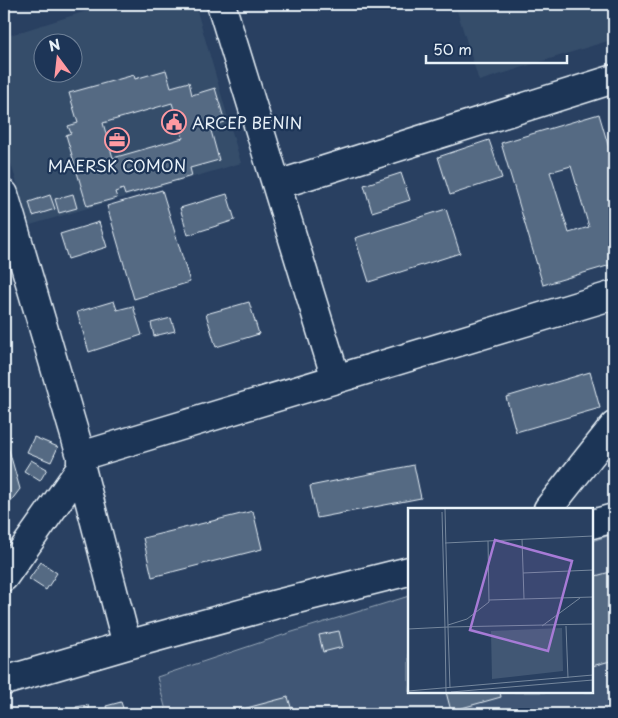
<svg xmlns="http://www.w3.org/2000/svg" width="618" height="718" viewBox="0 0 618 718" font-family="'Playpen Sans',sans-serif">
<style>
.built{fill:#364d6b;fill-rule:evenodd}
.green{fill:#415774;stroke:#94a4b6}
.building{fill:#556a83;stroke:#e8f1f8;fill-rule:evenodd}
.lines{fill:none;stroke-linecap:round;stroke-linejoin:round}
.minor-casing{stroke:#e8f1f8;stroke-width:31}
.minor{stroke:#1d3557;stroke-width:28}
.labels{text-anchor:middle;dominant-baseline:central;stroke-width:4.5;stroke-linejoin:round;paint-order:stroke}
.poi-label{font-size:16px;fill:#e8f1f8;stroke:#1d3557;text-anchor:start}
.inset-road{fill:none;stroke:#75879d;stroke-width:1}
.view{fill:#a77bd6;fill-opacity:0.15;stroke:#a77bd6;stroke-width:2.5}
.inset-edge{fill:none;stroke:#e8f1f8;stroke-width:2.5}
</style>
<rect width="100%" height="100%" fill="#294061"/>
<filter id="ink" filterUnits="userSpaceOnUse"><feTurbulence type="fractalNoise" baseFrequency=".02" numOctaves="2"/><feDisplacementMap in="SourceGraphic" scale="10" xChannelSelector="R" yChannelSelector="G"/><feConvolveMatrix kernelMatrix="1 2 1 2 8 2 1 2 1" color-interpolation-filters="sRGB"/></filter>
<g filter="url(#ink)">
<path class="built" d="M109,4h86l46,159 -211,62 -26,-84v-104zM42,42h30v30h-30z
M455,4h159v35l-135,42z"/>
<path class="green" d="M614,534v180h-447l-10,-37 132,-44 120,-37v96h183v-151z"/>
<path class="building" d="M166,70l5,17 18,-5 3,13 23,-7 10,34 -15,5 9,33 -29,8 2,8 -67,19 -2,-6 -8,3 2,6 -30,8 -21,-71 5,-2 -3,-7 10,-3 -9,-30 65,-18 1,4z
M172,103l11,35 -70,20 -10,-35z
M599,114l15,51v99l-71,21 -42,-142zM571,166l18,61 -20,6 -19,-61z
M489,140l13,38 -52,17 -12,-38z
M401,173l9,27 -38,12 -8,-27z
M162,190l28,92 -56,17 -27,-93z
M73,194l4,14 -18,5 -4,-14z
M227,194l8,26 -47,15 -8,-27z
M50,195l5,14 -22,7 -4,-14z
M446,209l14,44 -91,29 -14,-44z
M99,222l8,25 -39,12 -8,-25z
M114,301l3,9 16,-4 9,29 -53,17 -12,-40z
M249,302l10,32 -43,13 -10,-33z
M171,318l4,13 -21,5 -3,-13z
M590,372l10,36 -84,24 -10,-35z
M34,437l24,10 -7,15 -24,-10z
M7,443l13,46 -16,21v-66z
M31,460l16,9 -7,12 -16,-10z
M414,465l7,33 -104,20 -7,-32z
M253,511l9,38 -110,28 -9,-39z
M41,562l16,11 -11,17 -17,-11z
M614,571v89l-22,6v-89z
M339,631l4,16 -20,5 -4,-17z
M446,692h54l1,5 -50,14z
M288,697l5,17h-69z
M121,702l4,12h-17l-2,-8z
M88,705l2,9h-13l-1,-7z"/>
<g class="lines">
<defs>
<path id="minor" d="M221,4l115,375
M277,185l337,-106
M4,194l77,262v12l-77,109
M81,456l533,-161
M81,468l46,177
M548,509l66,-83
M592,524l22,-6
M4,681l123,-36 150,-41 132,-33"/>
</defs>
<use href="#minor" class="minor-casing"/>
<use href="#minor" class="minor"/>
</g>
</g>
<defs>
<symbol id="civic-ring" viewBox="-11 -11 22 22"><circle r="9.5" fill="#1d3557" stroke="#ff9aa2" stroke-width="1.5"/><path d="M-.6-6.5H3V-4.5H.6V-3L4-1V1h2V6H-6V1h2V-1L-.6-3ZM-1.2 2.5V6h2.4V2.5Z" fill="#ff9aa2"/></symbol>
<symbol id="office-ring" viewBox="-11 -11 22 22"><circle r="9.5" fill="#1d3557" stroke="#ff9aa2" stroke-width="1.5"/><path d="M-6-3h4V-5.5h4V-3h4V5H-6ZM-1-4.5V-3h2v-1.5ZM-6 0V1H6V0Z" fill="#ff9aa2"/></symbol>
</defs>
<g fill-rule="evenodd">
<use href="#civic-ring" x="160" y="108" width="28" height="28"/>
<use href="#office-ring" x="103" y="126" width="28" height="28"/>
</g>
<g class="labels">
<g class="poi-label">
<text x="192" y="122">ARCEP BENIN</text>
<text x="117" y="165" text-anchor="middle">MAERSK COMON</text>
</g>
</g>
<g transform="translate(408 508)">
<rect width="185" height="185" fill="#294061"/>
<path d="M154,120l1,43 -71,8 -1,-48z" fill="#415774"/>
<path class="inset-road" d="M34,4l3,116M114,31l2,60M37,35l148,-7M115,65l70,-3M81,92l104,-3M40,117l19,-6 22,-17 -1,-61M134,118l38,-28M158,118l2,52M37,120l1,64M0,121l40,-2 -3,-118M42,180l-2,-61 145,-3M0,183l185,-16M43,184l142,-12"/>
<path class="view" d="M87,32l77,21 -24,90 -78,-21z"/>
<rect width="185" height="185" class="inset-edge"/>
</g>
<rect width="618" height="718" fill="none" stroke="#1d3557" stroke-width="20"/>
<rect x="10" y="10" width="598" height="698" fill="none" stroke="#e8f1f8" stroke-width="2" filter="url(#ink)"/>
<g transform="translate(58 58) rotate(345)"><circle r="24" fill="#1d3557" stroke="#6e8097"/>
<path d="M0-4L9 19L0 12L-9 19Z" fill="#ff9aa2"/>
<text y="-8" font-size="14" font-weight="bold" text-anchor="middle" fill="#e8f1f8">N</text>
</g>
<path d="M426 55v8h141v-8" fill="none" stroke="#e8f1f8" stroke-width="2.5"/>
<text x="433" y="55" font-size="15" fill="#e8f1f8" stroke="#1d3557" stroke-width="4" paint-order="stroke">50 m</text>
</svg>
